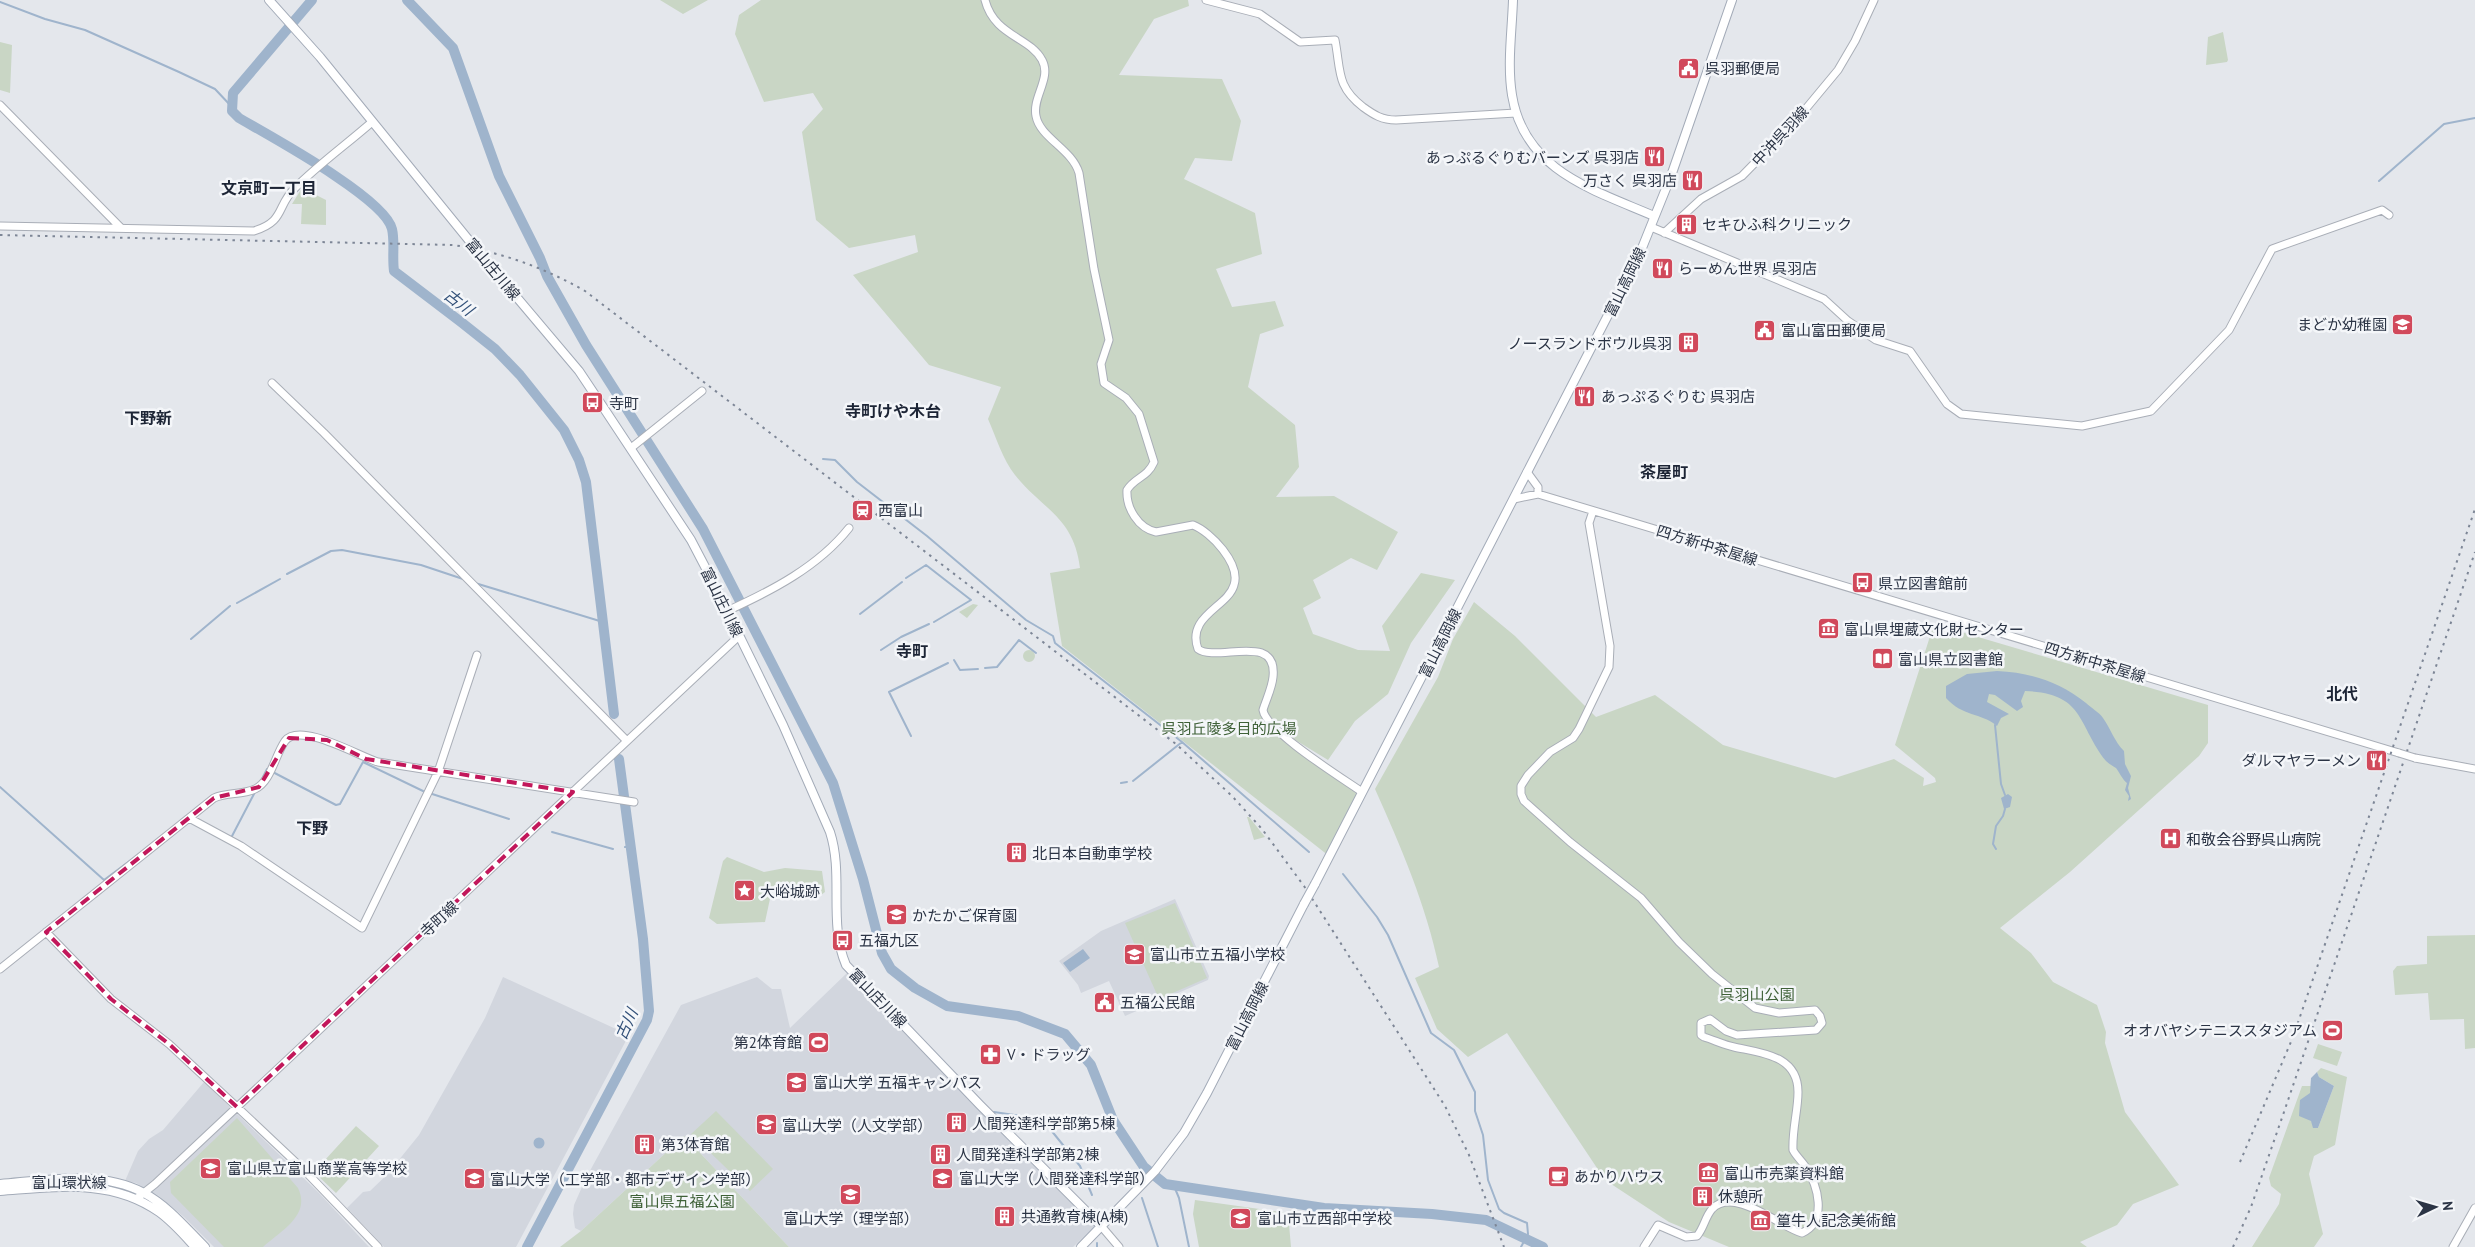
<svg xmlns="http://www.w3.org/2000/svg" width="2475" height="1247" viewBox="0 0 2475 1247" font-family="'PT Sans','Noto Sans JP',sans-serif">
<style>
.built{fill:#d2d6de}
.green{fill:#c9d6c5}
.water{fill:#9fb4cc}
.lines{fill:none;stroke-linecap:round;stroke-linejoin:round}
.stream{stroke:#9fb4cc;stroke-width:2}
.river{stroke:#9fb4cc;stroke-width:10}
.secondary-casing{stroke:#a9aeb7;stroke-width:9}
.primary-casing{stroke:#a3abb8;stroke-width:10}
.secondary{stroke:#fff;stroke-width:7}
.primary{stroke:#fff;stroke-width:8}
.rail{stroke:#7d8696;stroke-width:2;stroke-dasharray:2.5 5;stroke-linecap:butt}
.secondary-bridge-casing{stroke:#a9aeb7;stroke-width:9;stroke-linecap:butt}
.primary-bridge-casing{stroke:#a3abb8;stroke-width:10;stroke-linecap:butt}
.secondary-bridge{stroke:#fff;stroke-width:7}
.primary-bridge{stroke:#fff;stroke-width:8}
.marked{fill:none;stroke:#c2185b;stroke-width:4;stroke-dasharray:10 6;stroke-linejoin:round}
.labels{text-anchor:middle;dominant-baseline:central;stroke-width:5;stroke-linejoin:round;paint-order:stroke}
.poi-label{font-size:15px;fill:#2b3445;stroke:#f4f6f9;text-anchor:start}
.street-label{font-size:15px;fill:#2b3445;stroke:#f4f6f9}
.park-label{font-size:15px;fill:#3f6138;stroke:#f4f6f9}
.neighbourhood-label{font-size:16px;font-weight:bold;fill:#1d2536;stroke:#f4f6f9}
.water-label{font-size:16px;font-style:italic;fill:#34527a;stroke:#f4f6f9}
</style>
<rect width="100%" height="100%" fill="#e4e7ec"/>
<path class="built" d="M1175,899l34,77 -1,4 -83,36 -16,-35 -28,12 -3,-8 -19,-24 42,-30z
M848,972l247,254 -22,21h-284l-105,-111 -103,95 -6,-3 -2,-14 1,-9 12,-27 95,-173 76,-28 15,12h9l9,39z
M503,977l126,58 -113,212h-132l-37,-39 16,-16 7,-1 25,-24 3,-6 21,-26 66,-117z
M204,1082l115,111 50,54h-155l-30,-30 -25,-21 -23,-13 -11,-2 13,-30 11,-12 14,-9z"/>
<path class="green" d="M660,0h48l-25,14z
M761,0h427l1,6 -35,13 -35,56 103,4 19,42 -9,40 -37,-3 -11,21 71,34 7,41 -46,15 16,38 43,-6 9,25 -24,8 -12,53 47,38 4,42 -23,30 58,-1 64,36 -21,38 -26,-12 -38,22 8,18 -18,10 10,26 45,16 32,1 -8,-25 39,-53 34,7 -44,63 -23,51 -33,27 -27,39 -49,-30 -17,-22 5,14 17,15 78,55 -33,64 -267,-210 -12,-73 30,-5c-6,-51 -38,-59 -65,-93 -12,-15 -19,-38 -27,-56l13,-32 -72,-22 -76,-90 65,-23 -3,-17 -66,13 -33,-28 -14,-88 21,-23 -10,-16 -49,9 -29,-68 4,-19z
M2223,32l5,28 -1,2 -21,3 2,-28z
M0,42l12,3 -2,48 -10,-3z
M302,188l24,12v25l-25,-1 1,-20h-10z
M1474,602l41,34 81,81 59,-22 68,50 112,33 59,-19 30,19 -1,8 13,-4 -1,-4 -40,-33 39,-121 274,81v38l-9,13 -129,116 -70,56 31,25 22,29 44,23 9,27 -1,11 20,69 54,73 -46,19 -16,21 -37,17 7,5h-358l-60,-25 -64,-42 -98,-147 -39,24 -31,-28 -22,-51 24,-11c-13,-62 -38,-120 -64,-178l63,-112 15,-38z
M973,604l5,1 -11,13 -8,-6z
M1023 656a6 6 0 1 1 12 0a6 6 0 1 1-12 0Z
M1247,817h2l16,20 -11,3z
M727,857l37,15 21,-4 37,3 3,21 -4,3 -46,-4 -4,3 -6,28 -48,2 -8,-6 14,-57z
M1175,903l32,75 -48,21 -34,-76z
M2475,935v113l-10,1 -1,-30 -34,1 -2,-27 -33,2 -2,-24 4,-5 30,-2v-28z
M2318,1044l24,8 -5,14 -24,-8z
M2321,1068l26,9 -12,68 -21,11 -5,18 14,60 -9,13h-62l27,-43 2,-10 -10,-8 -2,-8 33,-92h9v35l7,7 16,-42 -15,-9 -2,-5z
M716,1111l57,58 -23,22 -59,-57z
M237,1118l61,70c13,27 -16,42 -35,59h-39l-53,-54 -1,-11z
M356,1126l23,20 -43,47 -22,-21z
M684,1136l105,111h-229l21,-16z
M1195,1200l93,13 3,34h-92l-6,-33z"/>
<path class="water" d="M1997,671c35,2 61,10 89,32 5,5 13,9 17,15 8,11 11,23 21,33l1,13 6,12 -3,12 3,11 -3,2 1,-5 -4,-6 2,-7c-5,-4 -7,-10 -11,-15 -3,-2 -7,-4 -10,-7 -29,-37 -21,-68 -81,-70l-4,10 2,6 -6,4 -22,-16 -6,-1 -2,8 22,12 -8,4 -4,8c-17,-14 -34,-9 -51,-28v-12l21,-12z
M2008,794l4,3 -2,10 -6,2 -3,-11z
M1083,949l7,9 -20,14 -7,-9z
M2317,1072l2,5 15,9 -16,42h-5l-2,-7 -12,-5 1,-16 10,-7 1,-15z
M533.5 1143a5.5 5.5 0 1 1 11 0a5.5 5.5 0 1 1-11 0Z"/>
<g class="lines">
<path class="stream" d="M0,2l45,17 40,11 94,42 36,17 16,17
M2379,181l65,-57 31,-6
M823,459l12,1 22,22 70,54 99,84 27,16 2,7 127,99 127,110
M287,574l44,-23 11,-1 79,15 42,14
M906,578l20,-13 45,35 -37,22
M475,583l128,39
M237,603l43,-24
M860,614l42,-32
M191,639l39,-33
M881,650l20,-13 28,-13
M954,660l6,10 18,-1
M985,668l12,-1 22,-27 17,13
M1995,725l6,59 4,11
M911,736l-22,-44 59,-29
M262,779l5,-10 69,36 4,-1 23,-42 60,29 86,28
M1133,781l49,-39
M1121,783l6,-1
M0,787l104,93 27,-20
M552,832l61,17
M231,838l24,-46
M625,847l6,-1
M1996,849l-3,-5 3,-18 7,-10 2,-7
M1343,874l34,43 11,18 43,98 23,17 21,42v19l8,24 5,45 11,29 5,4 23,10 1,11 -7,13
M994,1112l48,7 38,47 12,29
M1174,1186l5,12 10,49
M1142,1198l16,49
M1097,1247v-4"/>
<path class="river" d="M312,0l-79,93 -1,18 7,7c29,17 146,80 153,111 3,13 0,28 2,42l67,51 34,27 25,26 44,55 15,30 7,22 28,232
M407,0l46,48 46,128 41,82 7,18 39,69 117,184 130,254 30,96 19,74 9,16 24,19 32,18 71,10 47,18 26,31 22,55 31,47 21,17 159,24 108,6 54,6 57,27
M527,1247l120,-227 2,-9 -6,-72 -24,-180"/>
<defs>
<path id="secondary" d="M985,0c9,36 45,37 57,60 10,18 -10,37 -6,56 4,22 36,33 43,57l15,96 15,71 -8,24 3,19 22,15 13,16 15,48c-7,16 -19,15 -27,28 -1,18 11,38 29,42l37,-7c18,7 48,39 41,60 -6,22 -48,31 -36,64 18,14 80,-18 75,28 -1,11 -7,23 -10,33 3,21 79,68 99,82
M1206,0l54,14 40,28 35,-2c6,31 1,46 28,67 11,8 19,13 33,13l120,-7
M0,105l121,123
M0,226l254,5c32,-10 22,-25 41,-43 24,-24 52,-44 77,-66
M1651,227l173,72 24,22 28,19 34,11 37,53 14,10 121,12 69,-15 78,-81 43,-81 110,-39 7,5
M1664,233l37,-34 41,-23 52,-53 44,-53 17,-29 19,-41
M272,383l52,50 303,308
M631,448l71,-57
M1527,472l11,15v7
M1514,499l24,-5 861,259
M1593,511l-4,12 21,123 -1,21 -30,62 -6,9 -23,14 -22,23 -7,11v8l3,7 46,41 71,56 38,44 33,32 43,34 24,5 36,-3 5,6 2,7 -6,7 -79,5 -11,-4 -16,-12 -9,4v12l3,2c10,3 20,8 30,10 27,6 64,8 64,45 0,19 -6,38 -5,58 3,6 8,10 12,16 13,19 23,55 -3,67 -22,-6 -68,-47 -90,-24 -7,8 -8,19 -15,27l-11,1 -28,-12 -14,22
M727,611c44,-20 91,-44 122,-83
M2415,758l60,11
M189,818l52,28 121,82 76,-156 39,-117
M46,932l65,67 58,45 68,63 69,65 72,75
M0,969l214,-171c13,-6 28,-3 41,-9 16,-7 20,-34 30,-48 15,-20 75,16 93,21l256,40
M136,1199l19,-15 584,-548
M1102,1227l17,20
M2453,1247l22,-39"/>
<path id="primary" d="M269,0l51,57 156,192 103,122 28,42 84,127 22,42 70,143 47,107c14,43 -2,91 16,133l134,140 122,122
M1513,0c-1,31 -6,64 -1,95 12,76 82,95 142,121
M1315,884l325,-631 31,-77 61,-176
M0,1184c47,-4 101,-14 144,9 24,13 42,35 61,54
M0,1191c56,-4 111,-13 159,21 14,10 25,23 36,35
M1081,1247l74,-76 29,-38 23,-40 97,-189"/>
</defs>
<use href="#secondary" class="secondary-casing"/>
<use href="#primary" class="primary-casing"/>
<use href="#secondary" class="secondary"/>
<use href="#primary" class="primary"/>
<path class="rail" d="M0,235l453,10c48,7 90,22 132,46l591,453 56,52 30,33 42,57 141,220 24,49 35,92
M2240,1162l53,-125 182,-528
M2233,1247l18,-40 33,-95 191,-560"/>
<defs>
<path id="secondary-bridge" d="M2399,753l16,5"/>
<path id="primary-bridge" d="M1304,904l11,-20"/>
</defs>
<use href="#secondary-bridge" class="secondary-bridge-casing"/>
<use href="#primary-bridge" class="primary-bridge-casing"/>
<use href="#secondary-bridge" class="secondary-bridge"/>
<use href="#primary-bridge" class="primary-bridge"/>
</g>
<path class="marked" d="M289,738l38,2 39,19 207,33 -336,315 -68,-63 -58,-45 -65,-67 168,-134 45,-11z"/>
<defs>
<symbol id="civic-square" viewBox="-11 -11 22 22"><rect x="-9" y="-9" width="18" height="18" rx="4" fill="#d1495b" stroke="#f4f6f9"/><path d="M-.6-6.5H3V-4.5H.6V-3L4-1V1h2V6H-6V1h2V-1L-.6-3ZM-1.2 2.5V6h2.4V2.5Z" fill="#fff"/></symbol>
<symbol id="restaurant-square" viewBox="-11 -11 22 22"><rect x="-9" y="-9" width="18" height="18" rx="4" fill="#d1495b" stroke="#f4f6f9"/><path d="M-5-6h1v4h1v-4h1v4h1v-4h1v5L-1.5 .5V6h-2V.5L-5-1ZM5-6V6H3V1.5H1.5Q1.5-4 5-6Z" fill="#fff"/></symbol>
<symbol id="building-square" viewBox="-11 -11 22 22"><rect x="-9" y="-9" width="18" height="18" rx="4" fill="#d1495b" stroke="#f4f6f9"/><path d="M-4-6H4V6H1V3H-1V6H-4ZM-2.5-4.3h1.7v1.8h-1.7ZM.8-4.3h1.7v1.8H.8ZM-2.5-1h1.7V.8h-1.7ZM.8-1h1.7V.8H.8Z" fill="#fff"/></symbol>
<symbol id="school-square" viewBox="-11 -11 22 22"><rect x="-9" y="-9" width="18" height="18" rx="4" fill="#d1495b" stroke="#f4f6f9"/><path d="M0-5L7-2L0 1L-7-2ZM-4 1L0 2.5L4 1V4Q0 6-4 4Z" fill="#fff"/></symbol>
<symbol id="bus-square" viewBox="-11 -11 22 22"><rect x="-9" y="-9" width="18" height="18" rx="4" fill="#d1495b" stroke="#f4f6f9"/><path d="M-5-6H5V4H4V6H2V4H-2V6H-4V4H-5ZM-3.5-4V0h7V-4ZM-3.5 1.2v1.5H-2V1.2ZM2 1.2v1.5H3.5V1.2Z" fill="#fff"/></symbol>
<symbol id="station-square" viewBox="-11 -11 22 22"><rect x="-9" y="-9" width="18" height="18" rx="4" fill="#d1495b" stroke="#f4f6f9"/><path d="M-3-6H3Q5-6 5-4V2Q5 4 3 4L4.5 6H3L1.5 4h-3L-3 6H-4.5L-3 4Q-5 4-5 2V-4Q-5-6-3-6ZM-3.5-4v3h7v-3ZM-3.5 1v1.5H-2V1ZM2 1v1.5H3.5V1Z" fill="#fff"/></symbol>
<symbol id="museum-square" viewBox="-11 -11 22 22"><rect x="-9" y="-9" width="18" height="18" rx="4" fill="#d1495b" stroke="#f4f6f9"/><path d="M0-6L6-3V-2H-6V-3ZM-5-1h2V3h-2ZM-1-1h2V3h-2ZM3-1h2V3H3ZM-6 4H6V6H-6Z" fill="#fff"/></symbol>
<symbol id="library-square" viewBox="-11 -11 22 22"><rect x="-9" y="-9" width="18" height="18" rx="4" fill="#d1495b" stroke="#f4f6f9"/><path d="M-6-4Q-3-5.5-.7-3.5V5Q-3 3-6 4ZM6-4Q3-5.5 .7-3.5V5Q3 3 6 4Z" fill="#fff"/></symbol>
<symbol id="hospital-square" viewBox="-11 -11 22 22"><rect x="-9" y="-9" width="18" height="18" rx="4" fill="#d1495b" stroke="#f4f6f9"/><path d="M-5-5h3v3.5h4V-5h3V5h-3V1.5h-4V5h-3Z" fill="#fff"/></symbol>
<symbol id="sight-square" viewBox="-11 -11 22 22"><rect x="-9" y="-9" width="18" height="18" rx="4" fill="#d1495b" stroke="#f4f6f9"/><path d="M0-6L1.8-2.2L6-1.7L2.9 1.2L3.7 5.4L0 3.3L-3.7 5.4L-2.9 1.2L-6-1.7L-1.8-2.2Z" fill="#fff"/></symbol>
<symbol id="stadium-square" viewBox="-11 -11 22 22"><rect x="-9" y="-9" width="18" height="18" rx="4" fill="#d1495b" stroke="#f4f6f9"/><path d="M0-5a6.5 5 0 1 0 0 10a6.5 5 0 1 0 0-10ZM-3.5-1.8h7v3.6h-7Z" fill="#fff"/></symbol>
<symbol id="pharmacy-square" viewBox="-11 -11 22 22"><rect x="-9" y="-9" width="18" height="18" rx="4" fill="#d1495b" stroke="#f4f6f9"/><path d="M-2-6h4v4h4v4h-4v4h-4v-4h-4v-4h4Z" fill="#fff"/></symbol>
<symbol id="university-square" viewBox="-11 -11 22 22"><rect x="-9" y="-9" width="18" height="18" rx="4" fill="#d1495b" stroke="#f4f6f9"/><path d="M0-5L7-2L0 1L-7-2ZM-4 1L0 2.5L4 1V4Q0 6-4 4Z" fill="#fff"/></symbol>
<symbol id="cafe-square" viewBox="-11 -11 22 22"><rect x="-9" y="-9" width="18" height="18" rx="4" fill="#d1495b" stroke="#f4f6f9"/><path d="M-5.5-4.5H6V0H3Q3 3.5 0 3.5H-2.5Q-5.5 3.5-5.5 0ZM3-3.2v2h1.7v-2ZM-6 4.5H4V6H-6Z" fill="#fff"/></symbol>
</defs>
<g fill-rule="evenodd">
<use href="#civic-square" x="1676" y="56" width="25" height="25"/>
<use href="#restaurant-square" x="1642" y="144" width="25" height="25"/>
<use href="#restaurant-square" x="1680" y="168" width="25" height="25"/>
<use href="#building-square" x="1674" y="212" width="25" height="25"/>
<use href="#restaurant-square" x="1650" y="256" width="25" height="25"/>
<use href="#school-square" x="2390" y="312" width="25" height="25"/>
<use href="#civic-square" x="1752" y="318" width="25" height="25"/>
<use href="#building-square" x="1676" y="330" width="25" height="25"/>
<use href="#restaurant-square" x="1572" y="384" width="25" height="25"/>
<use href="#bus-square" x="580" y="390" width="25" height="25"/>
<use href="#station-square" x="850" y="498" width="25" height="25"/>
<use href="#bus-square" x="1850" y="570" width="25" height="25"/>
<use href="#museum-square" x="1816" y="616" width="25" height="25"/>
<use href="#library-square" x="1870" y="646" width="25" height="25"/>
<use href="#restaurant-square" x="2364" y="748" width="25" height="25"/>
<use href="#hospital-square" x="2158" y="826" width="25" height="25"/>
<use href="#building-square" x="1004" y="840" width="25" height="25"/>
<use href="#sight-square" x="732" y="878" width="25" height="25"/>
<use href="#school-square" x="884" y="902" width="25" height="25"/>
<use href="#bus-square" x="830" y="928" width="25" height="25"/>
<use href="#school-square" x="1122" y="942" width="25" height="25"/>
<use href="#civic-square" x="1092" y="990" width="25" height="25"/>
<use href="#stadium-square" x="2320" y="1018" width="25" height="25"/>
<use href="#stadium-square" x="806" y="1030" width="25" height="25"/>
<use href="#pharmacy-square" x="978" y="1042" width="25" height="25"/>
<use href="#university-square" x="784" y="1070" width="25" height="25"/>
<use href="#building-square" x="944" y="1110" width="25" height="25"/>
<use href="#university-square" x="754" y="1112" width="25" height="25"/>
<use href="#building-square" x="632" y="1132" width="25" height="25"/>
<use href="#building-square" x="928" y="1142" width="25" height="25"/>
<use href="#school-square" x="198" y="1156" width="25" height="25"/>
<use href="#museum-square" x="1696" y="1160" width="25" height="25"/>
<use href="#cafe-square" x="1546" y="1164" width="25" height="25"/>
<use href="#university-square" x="930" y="1166" width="25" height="25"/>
<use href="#university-square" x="462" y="1166" width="25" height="25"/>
<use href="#university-square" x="838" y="1182" width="25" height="25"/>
<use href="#building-square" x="1690" y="1184" width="25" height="25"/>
<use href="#building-square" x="992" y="1204" width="25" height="25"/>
<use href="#school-square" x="1228" y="1206" width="25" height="25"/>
<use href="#museum-square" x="1748" y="1208" width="25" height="25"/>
</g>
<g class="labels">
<g class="poi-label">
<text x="1705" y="68">呉羽郵便局</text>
<text x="1639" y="157" text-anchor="end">あっぷるぐりむバーンズ 呉羽店</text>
<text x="1677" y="180" text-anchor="end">万さく 呉羽店</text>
<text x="1702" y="224">セキひふ科クリニック</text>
<text x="1678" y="268">らーめん世界 呉羽店</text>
<text x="2387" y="324" text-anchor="end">まどか幼稚園</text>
<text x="1781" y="330">富山富田郵便局</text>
<text x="1672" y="343" text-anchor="end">ノースランドボウル呉羽</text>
<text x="1601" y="396">あっぷるぐりむ 呉羽店</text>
<text x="609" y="403">寺町</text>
<text x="878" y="510">西富山</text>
<text x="1878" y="583">県立図書館前</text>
<text x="1844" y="629">富山県埋蔵文化財センター</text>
<text x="1898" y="659">富山県立図書館</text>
<text x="2361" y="760" text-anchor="end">ダルマヤラーメン</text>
<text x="2186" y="839">和敬会谷野呉山病院</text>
<text x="1032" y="853">北日本自動車学校</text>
<text x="760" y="891">大峪城跡</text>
<text x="912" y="915">かたかご保育園</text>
<text x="859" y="940">五福九区</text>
<text x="1150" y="954">富山市立五福小学校</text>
<text x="1120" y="1002">五福公民館</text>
<text x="2317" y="1030" text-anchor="end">オオバヤシテニススタジアム</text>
<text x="802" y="1042" text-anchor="end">第2体育館</text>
<text x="1007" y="1054">V・ドラッグ</text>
<text x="813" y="1082">富山大学 五福キャンパス</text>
<text x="972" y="1123">人間発達科学部第5棟</text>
<text x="782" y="1125">富山大学（人文学部）</text>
<text x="661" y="1144">第3体育館</text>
<text x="956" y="1154">人間発達科学部第2棟</text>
<text x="227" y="1168">富山県立富山商業高等学校</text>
<text x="1724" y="1173">富山市売薬資料館</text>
<text x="1574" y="1176">あかりハウス</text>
<text x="959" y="1178">富山大学（人間発達科学部）</text>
<text x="490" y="1179">富山大学（工学部・都市デザイン学部）</text>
<text x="1718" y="1196">休憩所</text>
<text x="1021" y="1216">共通教育棟(A棟)</text>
<text x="851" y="1218" text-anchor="middle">富山大学（理学部）</text>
<text x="1257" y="1218">富山市立西部中学校</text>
<text x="1776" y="1220">篁牛人記念美術館</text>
</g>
<g class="street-label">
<text transform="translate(1780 136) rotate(-47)">中沖呉羽線</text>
<text transform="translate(493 269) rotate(50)">富山庄川線</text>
<text transform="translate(1625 282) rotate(-64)">富山高岡線</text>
<text transform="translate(1707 545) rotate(17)">四方新中茶屋線</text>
<text transform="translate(722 602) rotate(64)">富山庄川線</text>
<text transform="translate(1440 643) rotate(-63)">富山高岡線</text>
<text transform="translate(2095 662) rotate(17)">四方新中茶屋線</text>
<text transform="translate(439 919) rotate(-43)">寺町線</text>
<text transform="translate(878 998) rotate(46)">富山庄川線</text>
<text transform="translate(1247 1016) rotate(-63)">富山高岡線</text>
<text x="69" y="1182">富山環状線</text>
</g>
<g class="park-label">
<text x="1229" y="728">呉羽丘陵多目的広場</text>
<text x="1757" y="994">呉羽山公園</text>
<text x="682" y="1201">富山県五福公園</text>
</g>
<g class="neighbourhood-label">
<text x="269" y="188">文京町一丁目</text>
<text x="893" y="411">寺町けや木台</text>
<text x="148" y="418">下野新</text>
<text x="1664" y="472">茶屋町</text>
<text x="912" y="651">寺町</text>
<text x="2342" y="694">北代</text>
<text x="312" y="828">下野</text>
</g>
<g class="water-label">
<text transform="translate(459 302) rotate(38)">古川</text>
<text transform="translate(626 1024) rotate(-66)">古川</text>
</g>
</g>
<g transform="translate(2435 1207) rotate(85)" stroke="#f4f6f9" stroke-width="4" paint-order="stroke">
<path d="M0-4L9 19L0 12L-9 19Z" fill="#2b3445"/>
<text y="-8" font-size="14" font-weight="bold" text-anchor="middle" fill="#2b3445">N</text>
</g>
</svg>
